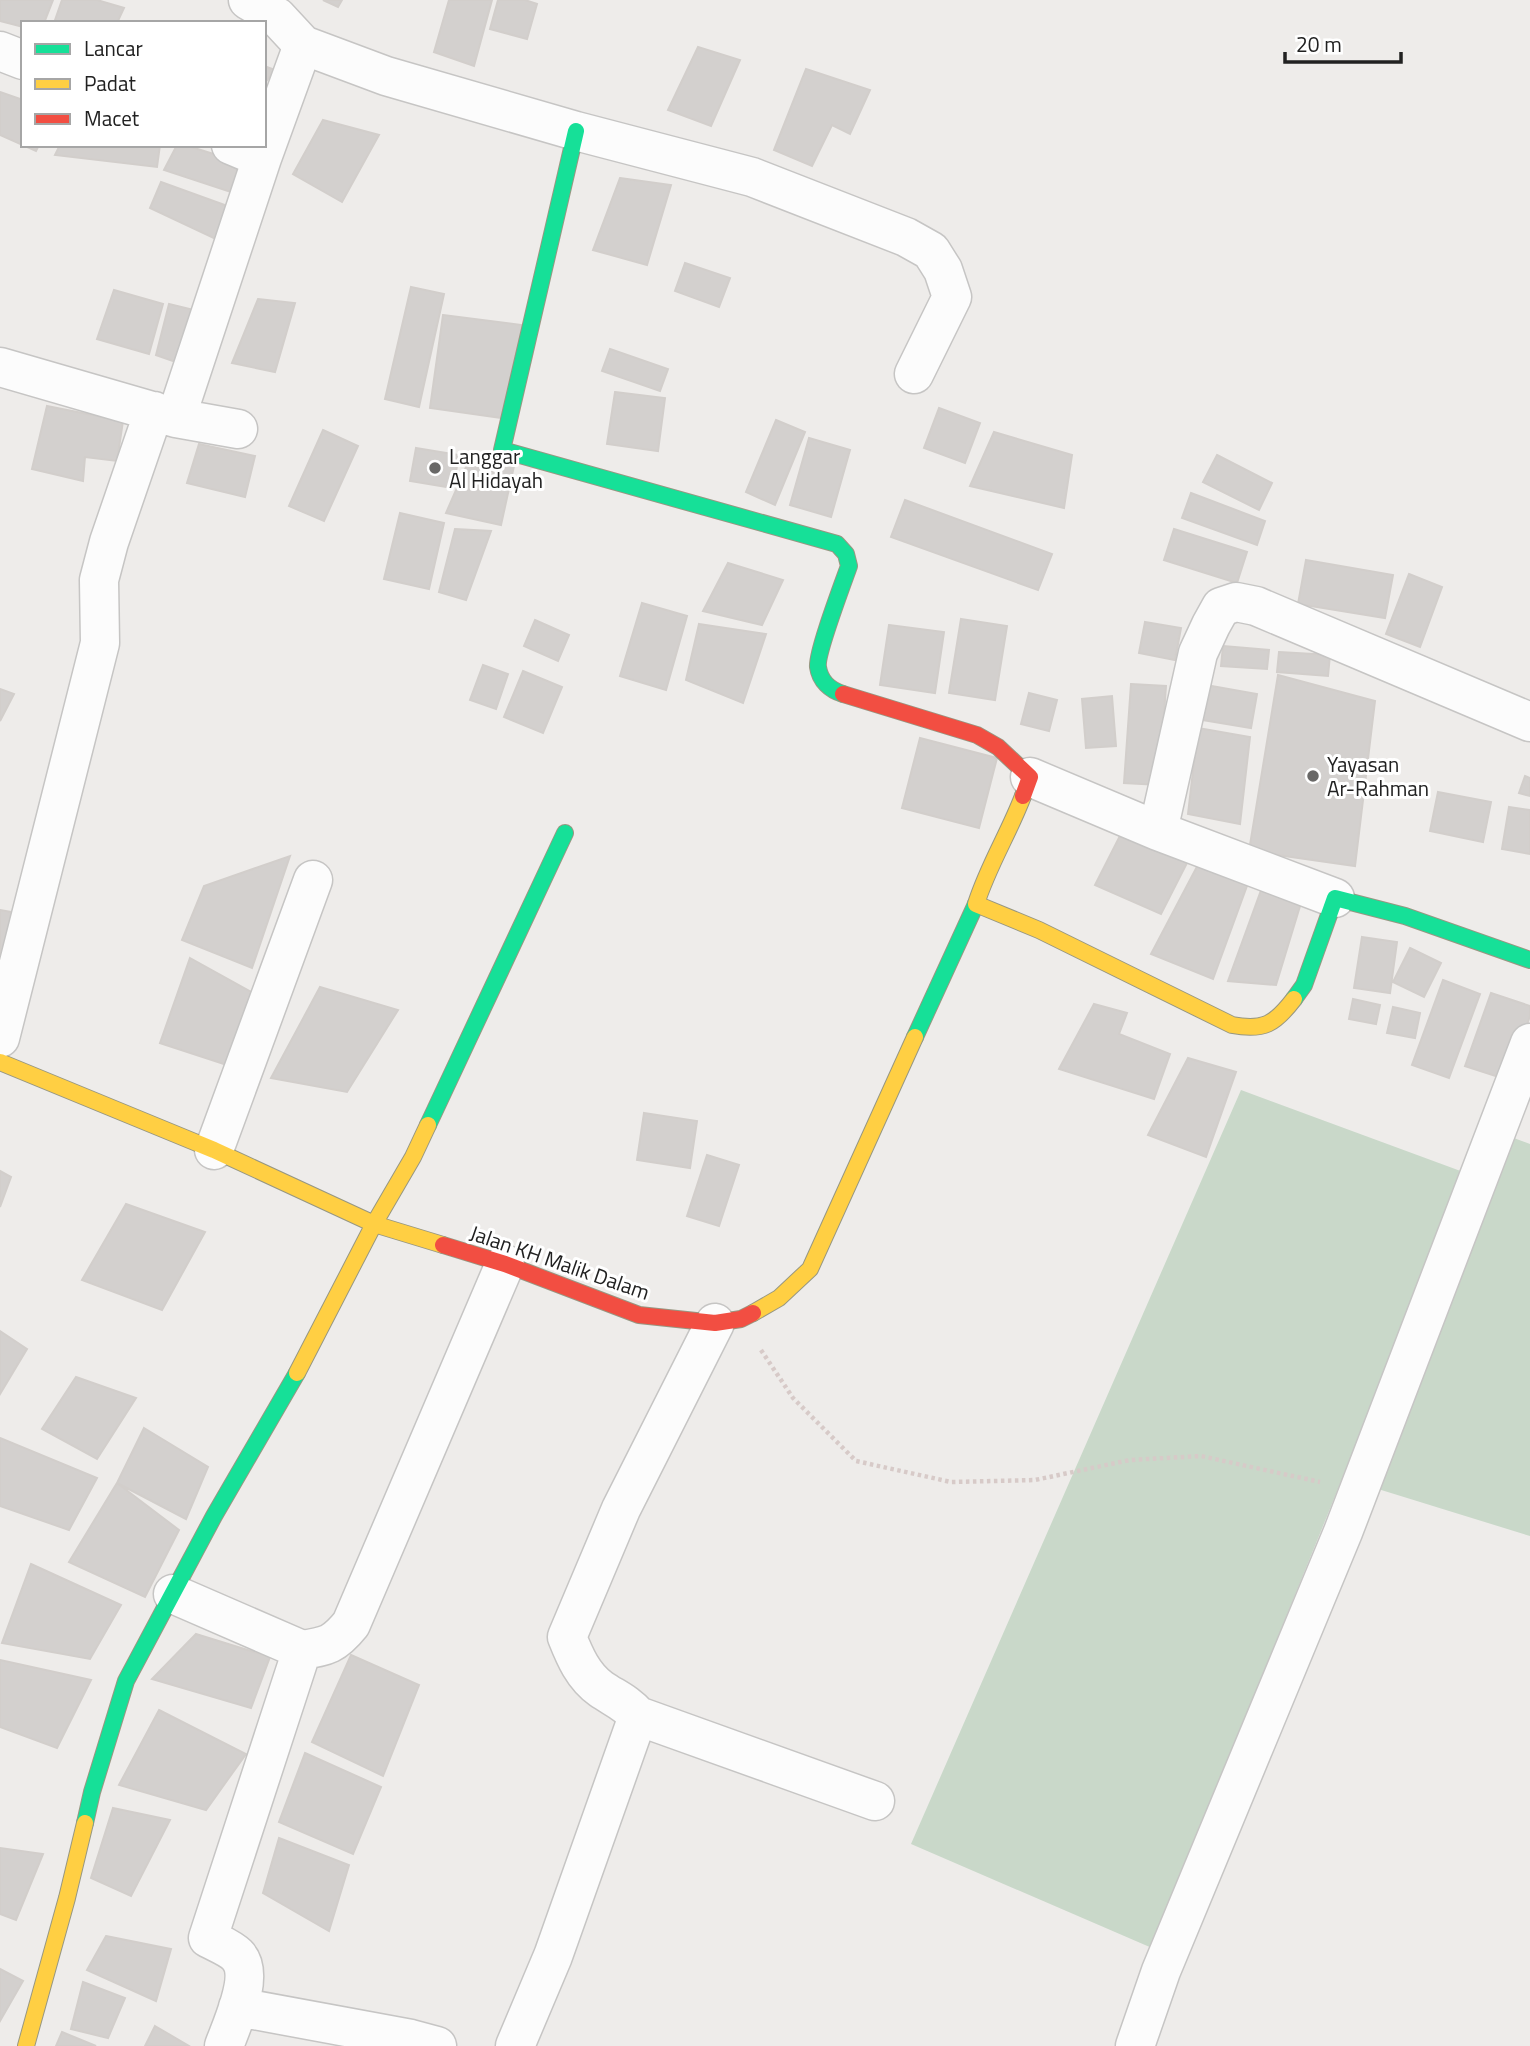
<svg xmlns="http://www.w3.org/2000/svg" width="1530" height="2046" viewBox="0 0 1530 2046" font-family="'Titillium Web',sans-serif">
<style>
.cemetery{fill:#c9d8c9}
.building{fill:#d3d0ce;stroke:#d2cecb;stroke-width:2}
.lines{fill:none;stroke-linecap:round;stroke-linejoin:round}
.street-casing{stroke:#c6c5c4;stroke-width:41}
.fast-casing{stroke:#979782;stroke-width:18}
.slow-casing{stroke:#979782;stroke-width:18}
.jam-casing{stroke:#979782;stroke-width:18}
.path{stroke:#d7cac8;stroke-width:4.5;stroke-dasharray:3.5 3.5;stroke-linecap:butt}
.street{stroke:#fcfcfc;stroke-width:38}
.fast{stroke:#16e098;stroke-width:16}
.slow{stroke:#ffcf43;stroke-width:16}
.jam{stroke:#f24e42;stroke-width:16}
.poi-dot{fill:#696867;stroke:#fff;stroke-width:2.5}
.labels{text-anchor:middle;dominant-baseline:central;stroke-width:6;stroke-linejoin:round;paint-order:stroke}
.poi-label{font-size:21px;fill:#212121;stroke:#fff;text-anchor:start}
.street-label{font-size:21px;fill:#212121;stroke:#fff}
</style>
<rect width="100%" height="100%" fill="#eeecea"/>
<path class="cemetery" d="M1241,1090l225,83 -314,775 -241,-104z
M1511,1137l19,7v392l-152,-47z"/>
<path class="building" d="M0,0h53l-9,23h-21v4l-23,-6z
M62,0h35l27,8 -7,15h-63z
M323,0h19l-4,7z
M449,0h43l-18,66 -40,-14z
M498,0h27l12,4 -10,35 -37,-10z
M698,47l42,13 -29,66 -43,-16z
M264,66l11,4 -11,14z
M806,69l64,21 -20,44 -18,-9 -20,41 -38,-16z
M0,92l23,8v45h16l-3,6 -36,-16z
M323,120l56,15 -37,67 -49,-28z
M60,145h100l-3,22 -102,-12z
M177,145h8l57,18 -11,29 -67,-22z
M620,178l51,7 -24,80 -54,-15z
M161,182l75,27 -16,32 -70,-33z
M685,263l45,15 -11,29 -44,-16z
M411,287l33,7 -25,113 -34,-8z
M114,290l49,14 -14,50 -52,-15z
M258,299l37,4 -20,69 -43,-9z
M169,304l37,9 -16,54 -34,-12z
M443,315l79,10 -13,94 -79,-11z
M610,349l58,20 -8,22 -58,-20z
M615,392l50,6 -7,53 -51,-7z
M47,406l76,15 -6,40 -32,-4 -2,24 -51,-12z
M939,408l41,15 -15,40 -41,-15z
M776,420l29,12 -30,73 -29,-13z
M323,430l35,16 -34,75 -35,-15z
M994,432l78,23 -8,53 -94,-22z
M809,438l41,12 -19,67 -41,-12z
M199,444l56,12 -10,41 -58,-14z
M416,448l43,7 -6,33 -43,-7z
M1217,455l55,28 -13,27 -56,-28z
M470,458l44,8 -13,59 -55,-12z
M1191,493l74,28 -8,24 -75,-27z
M905,500l147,54 -14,36 -147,-53z
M400,513l44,10 -15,66 -45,-10z
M455,529l36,2 -25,69 -27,-8z
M1174,529l73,23 -10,31 -73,-23z
M1306,560l87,15 -8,43 -87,-14z
M728,563l55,17 -21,45 -59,-14z
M1409,574l33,13 -22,60 -34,-13z
M642,603l45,13 -21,74 -46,-14z
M961,619l46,7 -12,74 -46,-7z
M535,620l34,15 -11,26 -34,-15z
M1145,622l36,6 -6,32 -36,-7z
M699,624l67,10 -23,69 -57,-23z
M889,625l55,7 -9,61 -55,-8z
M1223,646l46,4 -2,19 -46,-3z
M1279,652l51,3 -2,21 -51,-4z
M483,665l25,9 -12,35 -26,-9z
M523,671l39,16 -19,46 -39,-16z
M1278,675l97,26 -20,165 -106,-15z
M1131,684l35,2 -7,99 -35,-2z
M1206,685l51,9 -6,34 -55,-9z
M0,689l14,5 -14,27z
M1029,693l28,7 -8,31 -28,-7z
M1112,696l4,50 -30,2 -4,-49z
M1198,728l52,9 -10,87 -52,-10z
M920,738l77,20 -18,70 -77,-20z
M1525,776l5,2v18l-11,-3z
M1438,792l53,10 -8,40 -53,-11z
M1509,807l21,3v44l-28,-5z
M1124,828l63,35 -26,51 -66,-29z
M290,856l-38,112 -70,-28 22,-54z
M1201,859l50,16 -38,104 -62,-25z
M1263,885l41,8 -28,92 -48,-4z
M0,910l17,3 -17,48z
M1362,937l35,5 -7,51 -36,-5z
M1410,948l31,15 -17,34 -31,-15z
M190,958l72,40 -35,67 -67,-22z
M1443,980l37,14 -31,84 -37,-13z
M320,987l78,23 -51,82 -76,-14z
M1491,993l39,13v10l-22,64 -43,-14z
M1353,999l27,6 -4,19 -27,-5z
M1094,1004l33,9 -8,21 51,20 -16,45 -95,-30z
M1393,1007l27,6 -5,25 -28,-5z
M1188,1058l48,14 -30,85 -58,-22z
M644,1113l53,8 -7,47 -53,-8z
M707,1155l32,10 -20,61 -32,-10z
M0,1171l11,6 -11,30z
M126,1204l79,28 -43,78 -80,-30z
M0,1331l27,18 -27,45z
M76,1377l60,21 -39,61 -55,-30z
M144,1428l64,39 -22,52 -69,-36z
M0,1438l97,40 -28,52 -69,-24z
M117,1483l62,47 -34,67 -76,-35z
M31,1564l90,41 -31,54 -88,-16z
M196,1634l74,23 -19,51 -99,-29z
M351,1655l68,30 -36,91 -71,-34z
M0,1660l91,20 -34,68 -57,-21z
M159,1710l87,44 -40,56 -87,-25z
M305,1753l76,34 -28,67 -74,-32z
M113,1808l57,12 -39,76 -40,-18z
M279,1838l70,27 -20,66 -66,-38z
M0,1848l43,6 -27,66 -16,-6z
M106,1936l65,13 -15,52 -69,-31z
M0,1969l23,12 -23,40z
M83,1982l42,16 -17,40 -37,-9z
M155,2026l34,20h-44z
M62,2032l34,14h-40z"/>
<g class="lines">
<defs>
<path id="street" d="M248,0l29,17 26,28 83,31 190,55 176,46 154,60 25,14 12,19 9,27 -38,77
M0,51l23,9
M262,158l41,-113
M0,367l176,51 62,11
M176,418l86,-260 -31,-13
M1030,777l128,54 177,67
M1158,831l40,-178 13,-28 10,-18 15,-5 20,4 274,116
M0,1038l100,-395 -1,-63 10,-38 45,-131
M214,1150l99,-270
M173,1594l129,56
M638,1716l237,85
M238,2007l173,32 26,7
M224,2046c8,-22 32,-72 13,-91 -7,-7 -20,-12 -29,-17l94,-288c25,-4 32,-5 49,-26l154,-360
M515,2046l38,-90 85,-240c-11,-13 -24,-18 -37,-27 -18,-13 -26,-32 -34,-52l54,-128 94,-186
M1135,2046l26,-75 182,-439 187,-489"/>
<path id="fast" d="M576,131l-74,319 335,94 9,10 3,12c-6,17 -33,88 -31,101 2,14 12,23 25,27
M1294,999l10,-14 31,-87 70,18 125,44
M915,1037l61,-133
M428,1125l137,-292
M85,1823l7,-31 34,-111 88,-165 83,-143"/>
<path id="slow" d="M1023,796c-14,37 -35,70 -47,108l63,26 193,95c32,6 43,-1 62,-26
M0,1062l214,88 160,74 69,21
M753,1313l26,-15 31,-29 105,-232
M297,1373l77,-149 39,-67 15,-32
M26,2046l41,-148 18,-75"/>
<path id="jam" d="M843,694l134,41 21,12 32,30 -7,19
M443,1245l62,19 134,51 76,8 26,-4 12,-6"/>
</defs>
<use href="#street" class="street-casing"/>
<use href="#fast" class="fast-casing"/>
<use href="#slow" class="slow-casing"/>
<use href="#jam" class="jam-casing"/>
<path class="path" d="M761,1350l32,48 63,63 95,21 84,-2 95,-20 71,-4 119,26"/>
<use href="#street" class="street"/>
<use href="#fast" class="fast"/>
<use href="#slow" class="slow"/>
<use href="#jam" class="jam"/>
</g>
<g class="poi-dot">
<circle cx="435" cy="468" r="7"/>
<circle cx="1313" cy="776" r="7"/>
</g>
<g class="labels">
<g class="poi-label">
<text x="449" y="456">Langgar<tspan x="449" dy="24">Al Hidayah</tspan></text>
<text x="1327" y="764">Yayasan<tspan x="1327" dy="24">Ar-Rahman</tspan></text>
</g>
<g class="street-label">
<text transform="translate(560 1262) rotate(19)">Jalan KH Malik Dalam</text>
</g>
</g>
<rect x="21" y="21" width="245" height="126" fill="#ffffff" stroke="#a6a6a6" stroke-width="2"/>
<rect x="35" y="44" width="35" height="10" fill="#16e098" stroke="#a6a6a6" stroke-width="2"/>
<text x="84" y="56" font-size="21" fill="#212121">Lancar</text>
<rect x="35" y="79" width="35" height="10" fill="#ffcf43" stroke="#a6a6a6" stroke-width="2"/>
<text x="84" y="91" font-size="21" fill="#212121">Padat</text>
<rect x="35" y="114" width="35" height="10" fill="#f24e42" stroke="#a6a6a6" stroke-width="2"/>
<text x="84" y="126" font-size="21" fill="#212121">Macet</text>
<path d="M1285 52v10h116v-10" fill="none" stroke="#212121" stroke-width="3.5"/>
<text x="1296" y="52" font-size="21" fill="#212121" stroke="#ffffff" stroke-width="5" paint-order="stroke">20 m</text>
</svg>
